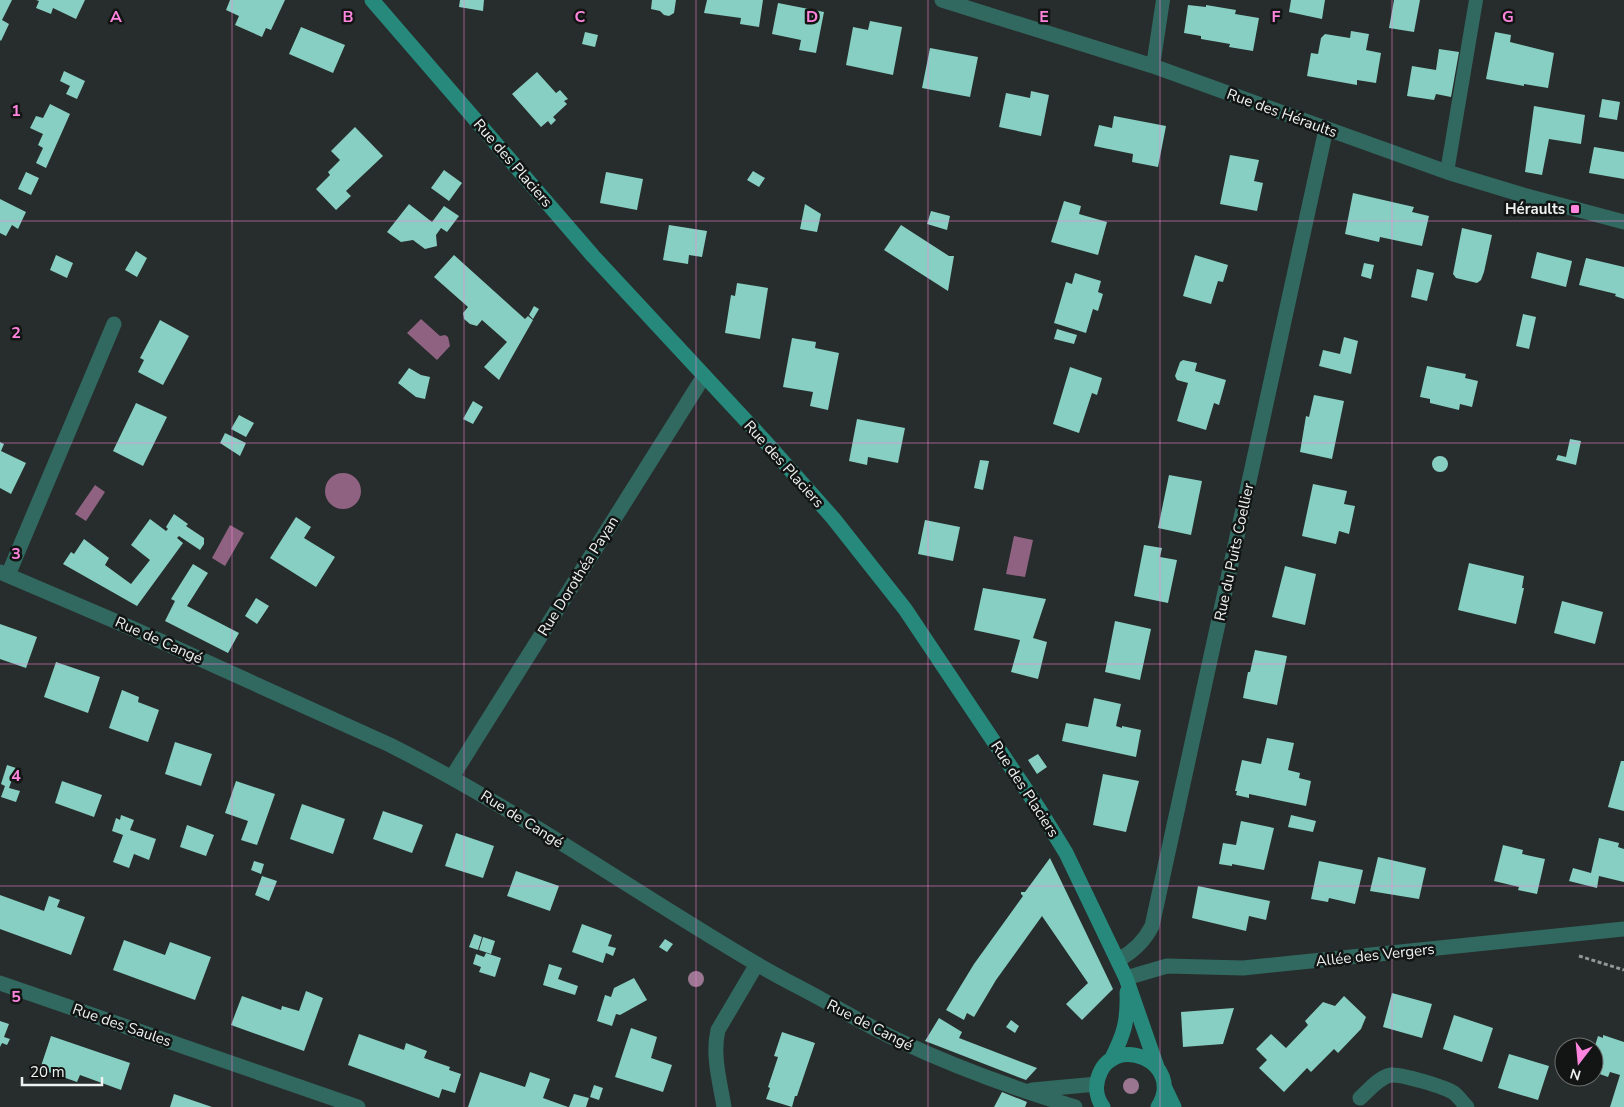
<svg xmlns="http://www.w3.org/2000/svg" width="1624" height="1107" viewBox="0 0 1624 1107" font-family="'Nunito Sans',sans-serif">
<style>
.water{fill:#906282}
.building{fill:#87cfc2}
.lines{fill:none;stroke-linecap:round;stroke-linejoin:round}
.path{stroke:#919796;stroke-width:3;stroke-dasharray:4 2.5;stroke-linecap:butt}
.lane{stroke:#31685f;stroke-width:14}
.street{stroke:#31685f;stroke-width:15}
.secondary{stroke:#26897b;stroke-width:15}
.tree{fill:#9b7691}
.grid{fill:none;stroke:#ff85de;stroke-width:1;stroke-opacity:0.55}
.poi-dot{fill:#ff85de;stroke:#121514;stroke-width:2}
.labels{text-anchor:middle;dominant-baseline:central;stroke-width:5;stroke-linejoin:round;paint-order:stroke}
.street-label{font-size:15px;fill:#edf2f1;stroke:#121514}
.poi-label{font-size:15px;font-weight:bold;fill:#edf2f1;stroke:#121514;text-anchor:end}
.grid-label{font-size:16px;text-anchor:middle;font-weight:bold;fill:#ff85de;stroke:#121514;stroke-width:5;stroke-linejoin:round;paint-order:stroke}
</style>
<rect width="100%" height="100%" fill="#272d2c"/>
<path class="water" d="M421,319l19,17 5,-1 3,2 2,9 -13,14 -30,-27z
M325 491a18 18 0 1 1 36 0a18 18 0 1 1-36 0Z
M95,485l10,7 -19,29 -11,-7z
M230,525l14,8 -19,33 -13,-8z
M1014,536l19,4 -8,37 -19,-3z"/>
<path class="building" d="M0,0h12l-10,20 7,4 -8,17 -1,-1z
M36,0h49l-9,19 -23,-11 -2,6 -15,-6 3,-7z
M230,0h55l-14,30 -5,-2 -4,9 -27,-12 4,-9 -13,-6z
M460,0h24l-1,11 -24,-4z
M652,0h24l-2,13 -5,3 -5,-1 -4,-4 -9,-2z
M707,0h56l-4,27 -19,-3 1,-6 -37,-5z
M1291,0h34l-3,19 -33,-7z
M1394,0h26l-6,32 -25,-4z
M778,3l46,9 -8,41 -17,-3 2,-10 -29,-6z
M1188,5l18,2v-2l30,5 -1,4 24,4 -6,33 -24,-4 1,-3 -29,-5v-3l-17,-3z
M870,21l32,6 -9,48 -47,-10 7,-38 15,3z
M301,27l44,18 -12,28 -44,-19z
M1351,31l18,3 -3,16 15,3 -5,30 -19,-3v5l-50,-9 4,-23 7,1 3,-16 4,-4 25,4z
M585,32l13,3 -3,12 -13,-3z
M1495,32l16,3 -1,7 44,11 -6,35 -24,-4v2l-38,-7z
M930,48l48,9 -8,40 -48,-9z
M1439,49l20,3 -8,45 -15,-3 -2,6 -27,-4 5,-30 24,4z
M64,71l21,10 -8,18 -11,-5 4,-8 -10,-5z
M537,72l19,21 4,-3 8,9 -4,2 3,3 -14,13 3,3 -5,5 -3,-4 -7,6 -29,-33z
M1031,91l18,4 -8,41 -42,-9 7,-34 24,5z
M1602,99l18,3 -3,18 -18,-3z
M50,104l20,10 -24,54 -10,-5 7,-15 -5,-3 5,-11 -13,-6 6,-12 7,2z
M1534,106l51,9 -4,29 -32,-5 -7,36 -17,-3z
M1114,116l52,10 -8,41 -26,-5 1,-8 -39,-8 5,-21 13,3z
M355,127l28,29 -37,35 5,5 -15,14 -20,-21 14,-14 -2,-3 12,-12 -9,-9z
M1594,147l30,5v27l-35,-6z
M1230,155l29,5 -5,21 9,2 -6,28 -37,-7z
M444,170l18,13 -13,18 -18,-13z
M753,171l12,7 -6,9 -12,-7z
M26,172l13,6 -8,17 -13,-6z
M606,172l37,7 -6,31 -37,-7z
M1353,193l61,14 -2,5 17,4 -7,30 -42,-9 -1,5 -34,-8z
M0,199l26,13 -8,17 -6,-4 -6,11 -6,-3z
M1064,201l17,5 -2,8 28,8 -9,33 -47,-13z
M409,204l23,18 12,-16 15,10 -12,16 -6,-4 -5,7 1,11 -12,3 -12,-9 -12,2 -14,-10z
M805,204l16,10 -4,18 -17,-3z
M931,211l19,5 -3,14 -20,-6z
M669,225l38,6 -5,26 -13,-2 -1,9 -25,-4z
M901,225l48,31h5l-6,35 -64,-41z
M1462,228l30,7 -8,37 -3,8 -4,3 -21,-5 -3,-4z
M136,251l11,7 -10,19 -12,-7z
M1537,252l35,9 -6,26 -35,-9z
M56,255l17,8 -6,15 -17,-8z
M454,255l71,64 3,-3 5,4 -34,60 -15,-13 23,-25 -25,-22 -5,6 -7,-2 -6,-5 -1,-6 5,-6 -34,-30z
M1195,255l33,10 -5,17 -5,-1 -7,23 -28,-8z
M1586,258l38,9v32l-9,-3 1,-2 -37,-9z
M1364,263l10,2 -3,14 -10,-3z
M1417,269l17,4 -7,28 -16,-4z
M1075,273l26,8 -3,11 5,2 -5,17 -5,-2 -7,24 -32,-10 12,-41 6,2z
M737,283l31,5 -8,51 -35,-6 6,-38 4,1z
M534,306l5,3 -6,10 -4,-4z
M1523,314l13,3 -7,32 -13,-3z
M160,320l29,16 -26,49 -25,-13 6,-12 -4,-2z
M1057,329l20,6 -3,9 -20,-5z
M1344,337l14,4 -7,33 -32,-8 4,-16 17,4z
M792,338l24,4 -1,6 24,5 -11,57 -18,-4 3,-14 -30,-5z
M1183,360l14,3 -2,8 31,9 -7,25 -5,-2 -8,27 -29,-9 11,-38 -11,-3 -2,-4 5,-14z
M1427,366l39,8 -1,4 13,3 -6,26 -12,-3 -1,6 -29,-7v-4l-10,-2z
M1070,367l32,11 -5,17 -5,-2 -13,40 -26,-9z
M409,368l12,7 9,2 -5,22 -9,-2 -18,-14z
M1314,395l30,6 -12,58 -32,-7 6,-36 3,1z
M473,401l10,6 -10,17 -10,-5z
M136,403l31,14 -24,49 -30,-15z
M239,415l15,8 -8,14 -15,-8z
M857,419l48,9 -7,35 -30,-6 -1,8 -18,-4z
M225,433l21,10 -6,13 -20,-13z
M1570,439l11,2 -5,24 -20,-5 2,-5 8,2z
M0,442l4,2 -3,7 25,12 -15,31 -11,-6z
M1432 464a8 8 0 1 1 16 0a8 8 0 1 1-16 0Z
M980,460l9,1 -6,29 -9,-2z
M1169,475l33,6 -11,54 -33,-7z
M1313,484l34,7 -3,13 11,2 -6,28 -10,-3 -3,13 -34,-8z
M174,514l14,10 -2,2 18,12v6l-4,6 -21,-14 -2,2 6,5 -46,63 -74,-42 8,-12 3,2 10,-15 25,19 -4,7 26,19 19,-24 -19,-15 19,-26 16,12 2,-2 -2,-2z
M296,517l15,10 -7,11 31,19 -19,30 -46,-29z
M925,520l35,7 -7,34 -35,-7z
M1144,545l18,3 -2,9 17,3 -9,43 -34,-7z
M1469,563l55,13 -2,12h2l-8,36 -58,-14z
M193,564l15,9 -21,33 52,27 -11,20 -63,-32 10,-20 -4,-2z
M1285,566l31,8 -11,51 -33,-8z
M983,588l63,11 -13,39 14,4 -9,37 -27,-7 9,-32 -46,-10z
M256,598l13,8 -12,18 -12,-8z
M1562,601l41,11 -8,32 -41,-11z
M1115,621l36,8 -11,51 -35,-8z
M0,624l37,13 -11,31 -26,-9z
M1255,650l32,6 -10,49 -34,-7 5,-26h2z
M56,662l44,15 -12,36 -44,-16z
M122,690l17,7 -1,5 21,8 -11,32 -39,-14z
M1094,698l27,6 -5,22 6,2v-2l19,4 -5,27 -74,-16 4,-18 22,4z
M1267,738l27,5 -6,27 12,3 -1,5 12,3 -5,25 -57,-12v4l-13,-3 1,-4h-2l7,-31 19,4z
M175,742l37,12 -11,32 -36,-12z
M1038,754l9,13 -10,7 -9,-14z
M1621,761h3v50l-16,-4z
M7,765l9,3 -7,20 11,3 -4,11 -15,-5 4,-11 -4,-2z
M1103,774l36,7 -13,51 -33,-7z
M62,781l40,14 -8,22 -39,-14z
M236,781l39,13 -18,51 -16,-5 7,-19 -23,-8z
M302,804l43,15 -12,35 -43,-15z
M383,811l40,14 -11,28 -39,-14z
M121,815l13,5 -4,10 26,9 -7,21 -15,-6 -5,14 -16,-6 10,-27 -11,-4 4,-13 4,2z
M1291,815l25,6 -3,11 -25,-5z
M1241,821l33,7 -10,42 -32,-6v2l-13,-2 4,-21 13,2z
M187,825l27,10 -8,21 -26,-9z
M456,833l38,13 -11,32 -38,-12z
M1599,838l20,5 -1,4 6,2v33l-25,-6 -2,12 -28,-7 4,-13 18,5z
M1503,845l20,5 -1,4 23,5 -8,35 -19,-4 1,-3 -25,-6z
M1378,857l48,11 -7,31 -49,-8z
M1050,858l63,131 -31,31 -16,-16 22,-21 -46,-67 -46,64 -22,37 -7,-4 -3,7 -18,-10 28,-46 49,-68 -2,-2v-2h4z
M254,861l10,3 -3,10 -10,-4z
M1319,861l44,9 -8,34 -26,-6 -1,4 -17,-3z
M516,871l43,15 -9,25 -43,-15z
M262,876l15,5 -8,20 -14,-6z
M1198,886l72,15 -4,19 -17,-4 -3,15 -54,-13z
M0,895l44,16 5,-15 11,4 -3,7 28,10 -14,38 -71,-26z
M582,924l30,11 -4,11 8,2 -3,8 -7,-3 -3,10 -31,-11z
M474,934l8,3 -4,13 -9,-3z
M483,937l12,4 -4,13 -12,-4z
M665,939l8,5 -6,8 -8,-5z
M124,940l41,15 5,-13 41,15 -16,43 -82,-30z
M486,953l15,5 -6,19 -16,-5 2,-5 -8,-3 3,-10 8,3z
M549,964l13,4 -4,11 20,7 -3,9 -32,-10z
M634,978l13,22 -27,15 -4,-1 -4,12 -15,-5 8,-26 6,2 3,-9z
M306,991l17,7 -19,53 -73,-26 11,-29 39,14 1,-4 17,5z
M1392,993l40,11 -10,34 -39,-11z
M1344,996l22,21 -5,12 -23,24 -4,-4 -23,23 -4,-4 -23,24 -25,-24 8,-8 -11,-11 15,-15 15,14 22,-23 -3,-4 18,-19 12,4z
M1234,1008l-11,36 -40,3 -2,-35z
M1454,1015l39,13 -11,34 -39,-13z
M939,1018l23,14 -3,6 78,30 -11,12 -101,-39z
M1011,1020l8,6 -4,7 -9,-6z
M0,1021l9,3 -5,13 6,2 -3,6 -5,-2 -2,4z
M631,1028l26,9 -6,21 21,7 -9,27 -48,-15z
M782,1032l33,11 -18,53h-2l-3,11 -26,-8 4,-11 -2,-1 10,-30 -4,-1z
M359,1034l45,16 2,-7 21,8 -3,7 26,9 -1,3 12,4 -6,19 -13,-4 -3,9 -91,-33z
M1603,1035l21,7v65h-14l10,-32 -10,-3 -2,5 -14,-5 2,-14 -2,-1v-8l4,-13 5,2z
M51,1036l79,27 -9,27 -41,-15 -3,7 -37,-13z
M1509,1054l40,12 -11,34 -40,-12z
M480,1072l45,15 5,-15 20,7 -7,19 25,9h-100z
M594,1085l9,3 -4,12 -9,-3z
M1002,1092l25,10 -2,5h-31z
M174,1094l38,13h-42z
M574,1094l15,4 -3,9h-17z"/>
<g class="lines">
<path class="path" d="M1579,956l45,14"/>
<path class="lane" d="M1153,66l10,-66
M1447,172l29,-172"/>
<path class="street" d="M942,0l211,66 294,106 76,23 101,27
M0,572l136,58 254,115c127,64 243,146 365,218 22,13 44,24 66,36 26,14 52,30 79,42 57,27 116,48 175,66
M8,575l106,-251
M452,777l252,-401
M1118,960c15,-8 26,-18 34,-34l174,-797
M1126,978l41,-12 76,2 381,-39
M0,983l358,124
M1032,1090l65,-6
M1360,1098c8,-7 19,-21 31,-23 11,-1 54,12 63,18 5,4 9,10 13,14
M724,1107c-4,-25 -12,-52 -6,-77l39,-66"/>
<path class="secondary" d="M372,0l221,256 170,183 70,79 72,91 134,200 27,44 60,125 31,89
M1111,1060c13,-26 17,-38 16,-68
M1164,1086l10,21
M1103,1107c-6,-8 -8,-19 -5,-29 14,-47 88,-16 60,29"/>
</g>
<g class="tree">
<circle cx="696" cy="979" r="8"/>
<circle cx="1131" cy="1086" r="8"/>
</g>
<path class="grid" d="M232,0v1107M464,0v1107M696,0v1107M928,0v1107M1160,0v1107M1392,0v1107M0,221h1624M0,443h1624M0,664h1624M0,886h1624"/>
<rect class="poi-dot" x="1570" y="204" width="10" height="10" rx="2.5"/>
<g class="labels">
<g class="street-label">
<text transform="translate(1282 113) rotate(20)">Rue des Héraults</text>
<text transform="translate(513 163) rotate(49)">Rue des Placiers</text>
<text transform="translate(784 464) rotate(48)">Rue des Placiers</text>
<text transform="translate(1234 552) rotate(-78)">Rue du Puits Coellier</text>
<text transform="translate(578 576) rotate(-58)">Rue Dorothéa Payan</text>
<text transform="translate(159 640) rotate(24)">Rue de Cangé</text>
<text transform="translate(1025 789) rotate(57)">Rue des Placiers</text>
<text transform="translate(522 819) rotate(32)">Rue de Cangé</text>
<text transform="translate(1375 955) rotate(-6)">Allée des Vergers</text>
<text transform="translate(122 1025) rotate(19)">Rue des Saules</text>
<text transform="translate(870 1025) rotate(27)">Rue de Cangé</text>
</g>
<g class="poi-label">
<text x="1565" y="209">Héraults</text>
</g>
</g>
<g class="grid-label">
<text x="116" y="22">A</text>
<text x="348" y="22">B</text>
<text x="580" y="22">C</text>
<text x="812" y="22">D</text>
<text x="1044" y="22">E</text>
<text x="1276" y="22">F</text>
<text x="1508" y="22">G</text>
<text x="16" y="116">1</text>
<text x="16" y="338">2</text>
<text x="16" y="559">3</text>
<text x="16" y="781">4</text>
<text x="16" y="1002">5</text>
</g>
<g transform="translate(1579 1062) rotate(196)"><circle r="24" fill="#121514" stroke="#6a6d6c"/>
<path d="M0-4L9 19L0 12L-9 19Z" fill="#ff85de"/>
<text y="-8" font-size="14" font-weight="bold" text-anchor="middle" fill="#edf2f1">N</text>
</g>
<path d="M22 1077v8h80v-8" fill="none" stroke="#edf2f1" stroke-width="2.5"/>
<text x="30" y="1077" font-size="15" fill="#edf2f1" stroke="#121514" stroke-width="4" paint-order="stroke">20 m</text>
</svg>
